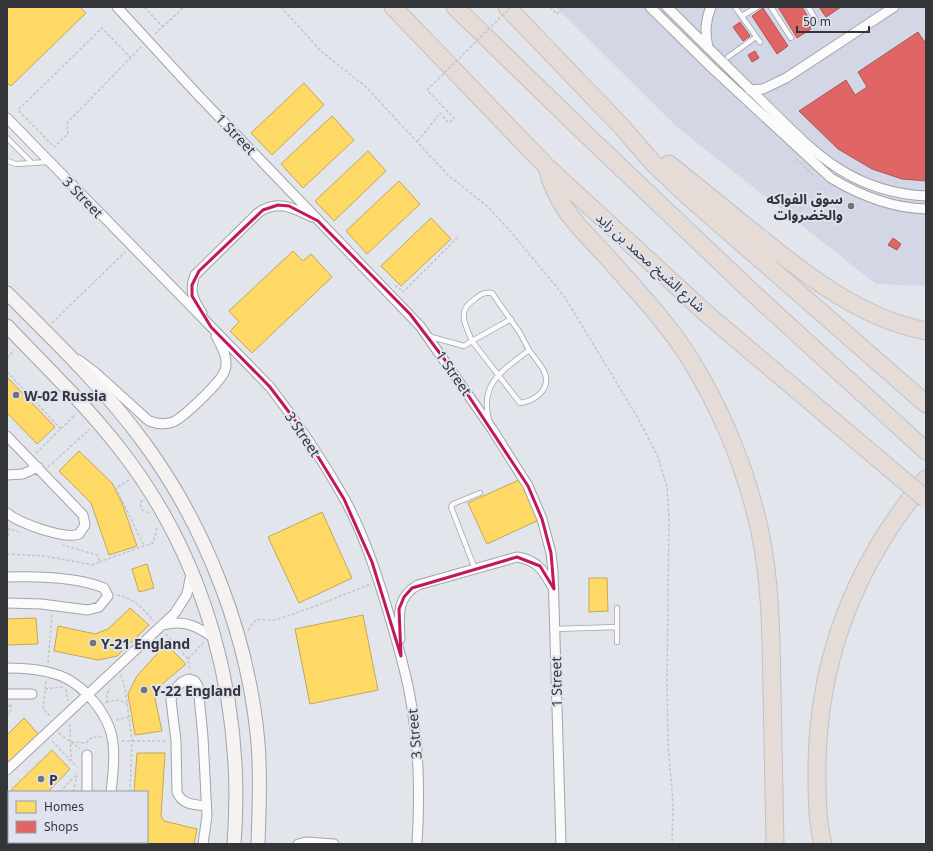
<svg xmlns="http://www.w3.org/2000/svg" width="933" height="851" viewBox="0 0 933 851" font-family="'Noto Sans','Noto Sans Arabic',sans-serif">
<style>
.built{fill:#d3d7e5}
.homes{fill:#ffd966;stroke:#c2a858}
.shops{fill:#e06666;stroke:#ac5758}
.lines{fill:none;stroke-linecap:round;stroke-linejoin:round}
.lane-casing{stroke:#a2a4a9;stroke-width:6}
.street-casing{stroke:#a2a4a9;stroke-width:11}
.secondary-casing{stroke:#a2a4a9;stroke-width:15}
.highway-casing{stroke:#c0c2c5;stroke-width:19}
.path{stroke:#c3c5c6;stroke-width:1.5;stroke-dasharray:3 2;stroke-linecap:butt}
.lane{stroke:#fbfbfc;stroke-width:4.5}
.street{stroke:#fbfbfc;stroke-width:9}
.secondary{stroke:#f5f2f1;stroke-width:13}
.highway{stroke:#e5dbd7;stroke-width:17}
.highway-bridge-casing{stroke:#c0c2c5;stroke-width:19;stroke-linecap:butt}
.path-bridge{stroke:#c3c5c6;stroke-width:1.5;stroke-dasharray:3 2;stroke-linecap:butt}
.highway-bridge{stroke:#e5dbd7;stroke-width:17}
.marked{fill:none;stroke:#c2185b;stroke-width:3;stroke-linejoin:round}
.poi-dot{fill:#707378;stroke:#dfe3ef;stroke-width:1.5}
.labels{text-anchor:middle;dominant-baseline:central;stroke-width:4;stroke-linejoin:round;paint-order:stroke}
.street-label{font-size:14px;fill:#333539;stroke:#dfe3ef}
.poi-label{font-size:14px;font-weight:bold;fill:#333539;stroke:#dfe3ef;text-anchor:start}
</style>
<rect width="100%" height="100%" fill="#e2e5ec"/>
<path class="built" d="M556,7h370v279l-50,-2 -199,-157z"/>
<path class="homes" d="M7,7h73l6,6 -75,73 -4,-3z
M304,83l20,22 -52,50 -21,-22z
M332,116l22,24 -51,48 -22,-24z
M368,151l18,20 -52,50 -19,-20z
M399,181l21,23 -53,50 -21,-23z
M431,218l20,21 -50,47 -20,-20z
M293,251l10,10 8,-7 21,23 -80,76 -22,-22 9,-9 -10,-11z
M7,377l48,50 -18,17 -30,-31z
M79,451l33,32 10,20 15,43 -28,9 -18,-52 -32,-32z
M521,479l18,41 -52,24 -19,-41z
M322,512l30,66 -53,25 -31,-66z
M147,564l7,24 -15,4 -7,-23z
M589,578h18l1,33 -19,1z
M130,608l19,17 -32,31 -19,4 -44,-9 4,-25 37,8 13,-5z
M363,615l15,75 -68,14 -15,-75z
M36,618l2,26 -31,1v-26z
M166,644l20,20 -26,22 -5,13 7,32 -27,4 -7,-41 9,-18z
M24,718l15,17 -32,32v-32z
M52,750l18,19 -22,23h-37l1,-3z
M137,753h28l-4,63 3,5 33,8 -3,15h-48l-1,-2h2v-50h-13z"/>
<path class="shops" d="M778,7h24l11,18 -3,2 1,2 -14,9z
M819,7h22l-15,10z
M763,8l25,38 -11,8 -25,-38z
M740,22l10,14 -7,5 -10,-14z
M918,32l8,12v137l-24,-2 -30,-10 -34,-20 -39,-38 47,-31 9,15 12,-8 -9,-15z
M755,51l4,7 -7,4 -4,-7z
M893,238l8,6 -4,6 -9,-5z"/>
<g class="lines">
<defs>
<path id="lane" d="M735,7l25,35
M771,7l20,31
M808,7l8,13
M742,16l15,-9
M728,57l28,-20
M7,138l25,25
M7,161l9,3 32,-2
M511,319l-39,22 48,62c15,-2 32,-14 24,-32 -4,-7 -10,-14 -15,-21
M428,336l36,10 8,-5c-7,-17 -16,-30 3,-42 6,-5 9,-7 17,-6l28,40 9,17c-25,20 -50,32 -40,70
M475,569l-24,-62 2,-3 27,-11
M617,608v34
M555,629l62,-2"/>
<path id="street" d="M117,7l80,87 223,232 72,103 36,57 14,33 9,34 2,18 8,273
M650,7l61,60 120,111c30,18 60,30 95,31
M667,7c30,30 61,60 91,90 52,51 89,95 168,99
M708,48c-3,-15 -3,-27 3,-41
M750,90l13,-1 23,-11 108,-71
M7,118l263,269c27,35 52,72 74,111 19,34 32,73 43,110 9,31 19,62 24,94 8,46 9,95 6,142
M202,313c-9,-13 -13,-23 -7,-38l63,-62c19,-14 35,-5 54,4
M79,360l17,13 53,48c8,3 16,4 24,1 11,-5 49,-41 52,-52 4,-12 -4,-24 -9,-34
M7,436l76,79 2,10 -6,9c-14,6 -60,-11 -72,-21
M7,475l16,-1 15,-7
M7,577c29,-1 70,0 97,11l4,8 -9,11 -11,3 -47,-6 -34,-1
M163,625c21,-6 36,2 52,14
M400,639c-1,-23 -4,-42 18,-54l99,-28c20,3 26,13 35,29
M7,668c16,0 33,1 48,6 28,8 55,41 58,69 2,16 0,33 -2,49
M7,694h25
M7,770l168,-157 12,-19 4,-20
M87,792v-37
M117,842l8,2
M73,844l1,-2
M99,844l1,-2
M203,844l4,-28 -4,-79 -5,-51 -3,-5 -6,-2 -7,3 -8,8 -3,10 5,41 1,51c5,13 17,12 28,14
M298,844l8,-2 28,2"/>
<path id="secondary" d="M7,293c48,48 98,96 138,151 62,85 104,194 113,299 3,34 1,67 0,101
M7,326c38,40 79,79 113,123 87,111 125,255 114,395"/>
<path id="highway" d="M393,7l154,160 161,148 187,158
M455,7l139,135 161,153 171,156
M507,7l115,120 31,36 36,34 237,207
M669,164c28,23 57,46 85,69 51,41 105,85 172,98
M547,167c10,42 33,60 61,91 29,33 59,64 82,101 32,52 57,113 70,173 11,52 11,105 12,159 1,51 2,102 3,153
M823,844c-6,-23 -6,-49 -6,-73 0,-111 38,-207 109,-292"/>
</defs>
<use href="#lane" class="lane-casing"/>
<use href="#street" class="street-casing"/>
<use href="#secondary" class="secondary-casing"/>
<use href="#highway" class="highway-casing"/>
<path class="path" d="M144,7l19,20
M281,7l41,45 44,35 83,89 38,30 24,26 53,64 74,122 20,39 9,30 2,32 -2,163 1,62 5,58 -1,42
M550,7l7,7 7,-7
M155,34l29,-27
M131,58l-29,-30 -84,82 36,37 14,-13 -1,-11 74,-76
M418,141l22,-28 9,10 5,-5 -27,-28
M796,159l18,17
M395,287l2,-1 6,6 56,-56
M52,323l73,-71
M7,358l7,-8
M7,372l54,57
M36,453l40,-39
M48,467l42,-38
M129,480l-13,8 28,58
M142,500l-2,4 2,6 7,3
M7,528l15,5
M7,541l3,-16
M7,554l37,2 50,9 5,-3v-4l-2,-3 -34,-10
M99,562l54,-19 4,-16
M117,595c17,3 25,13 37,26
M248,631c11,-20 14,-7 30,-12 32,-10 62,-23 93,-35
M166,634l22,25 2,11
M188,659l16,-17
M48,663l4,-48
M121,675l4,13 7,52 -2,52
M46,681l-3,28 7,7
M45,689l18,-2
M66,689l2,12
M106,702l11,-2 10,3
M107,703v-9l3,-6
M7,706h4
M7,716l4,-6v-7
M116,720l13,-3
M70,724l1,36
M59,733l21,16
M52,741l25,26
M122,741h44
M71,742l15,1 6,-6h10
M60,792l18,-19
M73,792l4,-16
M7,829h2
M41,844v-2
M57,844l1,-2"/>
<use href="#lane" class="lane"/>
<use href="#street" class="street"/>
<use href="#secondary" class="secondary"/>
<use href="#highway" class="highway"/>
<defs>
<path id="highway-bridge" d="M895,473l31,26"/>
</defs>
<use href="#highway-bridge" class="highway-bridge-casing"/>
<path class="path-bridge" d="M427,90l84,-83"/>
<use href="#highway-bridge" class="highway-bridge"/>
</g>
<path class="marked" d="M278,205l11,1 29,15 92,93 35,46 83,126 14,33 9,34 3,36 -14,-23 -23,-9 -105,31 -8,9 -5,12 2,47 -29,-94 -28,-63 -46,-75 -28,-37 -59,-60 -19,-31v-11l7,-14 64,-61z"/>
<g class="poi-dot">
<circle cx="851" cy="206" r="4"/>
<circle cx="16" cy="395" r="4"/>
<circle cx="93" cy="643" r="4"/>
<circle cx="144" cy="690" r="4"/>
<circle cx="41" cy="779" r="4"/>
</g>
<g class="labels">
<g class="street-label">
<text transform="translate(236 134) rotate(46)">1 Street</text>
<text transform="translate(83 197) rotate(46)">3 Street</text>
<text transform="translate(651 262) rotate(42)">شارع الشيخ محمد بن زايد</text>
<text transform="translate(454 373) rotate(55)">1 Street</text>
<text transform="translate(303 434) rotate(56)">3 Street</text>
<text transform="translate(556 682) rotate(-91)">1 Street</text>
<text transform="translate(414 734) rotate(-95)">3 Street</text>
</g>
<g class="poi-label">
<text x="843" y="198" text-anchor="end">سوق الفواكه<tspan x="843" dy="16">والخضروات</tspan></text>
<text x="24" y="395">W-02 Russia</text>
<text x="101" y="643">Y-21 England</text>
<text x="152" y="690">Y-22 England</text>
<text x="49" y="779">P</text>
</g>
</g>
<rect width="933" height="851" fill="none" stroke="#333539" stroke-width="16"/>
<rect x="8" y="791" width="140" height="52" fill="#dfe3ef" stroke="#9a9da6"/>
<rect x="16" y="801" width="20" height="12" fill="#ffd966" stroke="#9a9da6"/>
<text x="44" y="811" font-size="12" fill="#333539">Homes</text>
<rect x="16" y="821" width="20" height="12" fill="#e06666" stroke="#9a9da6"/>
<text x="44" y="831" font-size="12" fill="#333539">Shops</text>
<path d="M797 26v6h72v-6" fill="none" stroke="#333539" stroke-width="2"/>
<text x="803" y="26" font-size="12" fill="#333539" stroke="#dfe3ef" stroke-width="3" paint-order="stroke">50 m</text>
</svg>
